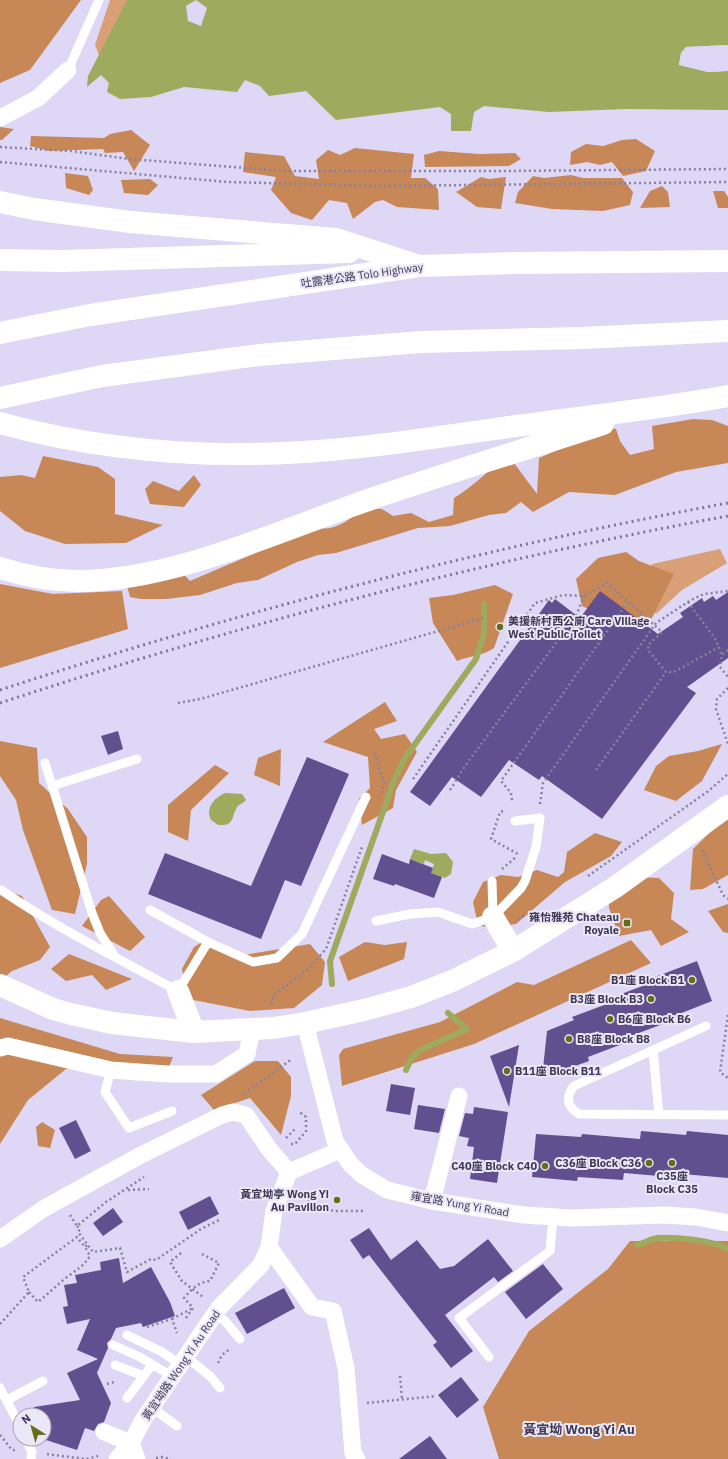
<svg xmlns="http://www.w3.org/2000/svg" width="728" height="1459" viewBox="0 0 728 1459" font-family="'IBM Plex Sans','Noto Sans TC',sans-serif">
<style>
.green{fill:#d9a078}
.forest{fill:#c78757}
.water{fill:#9eaa5d}
.pier{fill:#ded7f6}
.lines{fill:none;stroke-linecap:round;stroke-linejoin:round}
.stream{stroke:#9eaa5d;stroke-width:6}
.building{fill:#624f8f}
.path{stroke:#88809f;stroke-width:2.5;stroke-dasharray:2 3;stroke-linecap:butt}
.lane{stroke:#fff;stroke-width:9}
.street{stroke:#fff;stroke-width:17}
.secondary{stroke:#fff;stroke-width:22}
.highway{stroke:#fff;stroke-width:22}
.rail{stroke:#7d7594;stroke-width:3;stroke-dasharray:2 4;stroke-linecap:butt}
.poi-dot{fill:#646e16;stroke:#eae7f6;stroke-width:1.5}
.labels{text-anchor:middle;dominant-baseline:central;stroke-width:4;stroke-linejoin:round;paint-order:stroke}
.street-label{font-size:11px;fill:#3f3755;stroke:#eae7f6}
.poi-label{font-size:11px;font-weight:bold;fill:#3f3755;stroke:#eae7f6;text-anchor:end}
.quarter-label{font-size:13px;font-weight:bold;fill:#3f3755;stroke:#eae7f6}
</style>
<rect width="100%" height="100%" fill="#ded7f6"/>
<path class="green" d="M110,0h78l-83,70 -10,-25z
M720,549l7,14 -45,27 -26,24 -15,-16 11,-34z"/>
<path class="forest" d="M0,0h81l-51,70 -30,13z
M0,127l14,2 -12,11h-2z
M131,130l19,15 -16,26 -11,-19 -18,1 -2,-4 -54,2 -19,-5 1,-10 73,2 6,-4z
M636,139l19,12 -9,20 -23,5 -11,-14 -12,3 -13,-3 -17,3 1,-13 15,-8 17,2 19,-6z
M355,148l59,6 -3,24h14l13,11 1,21 -42,-3 -14,-7 -8,2 -22,17 -6,-16 -18,-3 -17,20 -21,-7 -20,-23 5,-13 -33,-5 2,-20 39,4 11,20 24,3 -3,-19 12,-10 12,5z
M439,151l40,3 36,-1 6,6 -12,7 -84,1 -1,-12z
M65,173l23,3 5,14 -4,5 -23,-7z
M571,175l12,3h39l11,14 -3,13 -27,6 -51,-2 -37,-6 3,-11 15,-16 11,2z
M481,177l8,2 17,-2 -5,32 -24,-2 -21,-15z
M150,179l8,6 -10,10 -24,-2 -3,-13z
M662,186l6,6 2,15 -30,1 10,-17z
M713,191h11l4,6v11h-10z
M693,419l19,1 16,6v37l-52,9 -61,23 -46,-3 -36,20 -12,-10 -15,11 -17,2 -39,11 -32,2 -82,25 -18,2 -21,7 -39,18 -21,3 -37,12 -34,4h-25l-11,-2 -7,-26 57,-1 10,11 126,-54c19,6 34,-8 48,-20l18,2 11,7 18,-3 18,9 24,-7 1,-17c20,-12 36,-29 54,-43l29,39 2,-36 70,-30 7,1 4,12 10,14 24,-6 -2,-23z
M43,456l55,11 17,12v35l48,11 -37,18 -61,1 -40,-13 -25,-20v-34l21,-2 14,3z
M194,475l7,10 -17,22 -34,-3 -5,-15 8,-8 26,10z
M626,552l13,9 35,13 -22,44 -29,6 -41,-18 -6,-27 22,-21z
M0,584l53,10 69,-3 6,38 -128,39z
M495,585l18,9 -19,54c-11,8 -25,8 -37,13l-24,-38 -4,-25 24,-3z
M385,702l12,19 -23,8 7,10 24,-5 12,18 -21,38 -3,18 -31,17 -3,-26 11,-11 -2,-31 -45,-15z
M0,741l37,7 2,35 29,26 19,28v27l-12,50 -23,-4 -29,-80 -7,-30 -16,-24z
M722,744l-20,37 -26,20 -32,-11 12,-24 13,-10 29,-5z
M281,749l-1,37 -26,-11 4,-17z
M215,765l14,8 -38,37 -3,31 -20,-9v-27z
M728,815v60l-25,14 -13,1 3,-41z
M595,833l27,9 -11,14 -46,26 -49,42 -25,4 -13,-3 -5,-23 10,-20 18,-7 17,2 19,-7 21,7 6,-5 3,-20z
M633,877l26,1 15,15 -3,26 18,13 -28,14 -10,-16 -32,6 -10,-28v-13z
M0,889l22,7 28,51 -10,13 -28,11 -12,10z
M109,896l36,41 -15,14 -48,-25 19,-26z
M728,904v29l-5,-1 -15,-21z
M631,940l20,23 -177,81 -132,42 -3,-31 4,-6 97,-27 77,-40 17,3z
M202,942l29,15 79,-13 15,18 -3,23 -28,23 -44,3 -62,-12 -6,-30 12,-22z
M365,942l20,3 22,-3 -3,17 -56,22 -9,-24z
M69,954l63,25 -26,11 -14,-15 -26,6 -15,-12z
M0,1018l120,36 53,3 -9,22 -51,-17 -47,7 -38,31 -28,44z
M255,1061h23l13,16v19l-10,39 -31,-37 -36,12 -13,-15z
M42,1122l13,8 -5,18 -12,-2 -2,-19z
M630,1241h98v218h-229l-16,-52 46,-76 79,-62z"/>
<path class="water" d="M127,0h69l-10,6 2,15 13,5 6,-18 -11,-8h532v45l-42,2 -5,6 -2,12 29,7 20,-1v39l-102,-1 -77,3 -65,-6 -10,6 -3,19h-20v-17l-11,-7 -104,13 -30,-29 -37,5 -9,-10 -15,-6 -8,12 -53,-5 -33,10 -31,2 -13,-7 2,-9 -8,-8 -14,12 1,-11z
M225,793l17,1 4,6c-3,4 -8,4 -10,9 -5,10 -2,17 -18,16l-7,-5c-6,-12 3,-22 14,-27z
M414,849l17,5 15,-1 7,9 -2,12 -6,4 -14,-5 3,-9 -9,-4 -1,4 -14,-5z"/>
<path class="pier" d="M728,45v2l-41,2 -5,5 -1,10 28,6 19,-1v2l-20,1 -29,-7 2,-12 5,-6z"/>
<g class="lines">
<path class="stream" d="M332,984l-2,-23 65,-183 10,-20 71,-99 8,-25v-30
M406,1070l6,-13 8,-7 47,-21 -19,-16
M637,1245c7,-2 14,-6 21,-7 18,-1 54,2 70,11"/>
</g>
<path class="building" d="M600,591l58,43 25,-17 -3,-4 22,-15 2,4 9,-6 3,4 12,-8v66l-41,29 9,6 -94,126 -60,-43 -3,4 -30,-20 -28,37 -29,-20 -22,29 -20,-14 139,-192 3,3 3,-4 25,19z
M118,731l5,18 -15,6 -7,-19z
M307,757l42,17 -48,112 -16,-6 -24,59 -113,-45 17,-41 86,33z
M382,854l27,10 1,-5 23,9 -2,5 11,4 -8,21 -39,-14 -1,2 -21,-7z
M697,961l15,40 -43,17 2,3 -43,16 2,4 -42,16 1,4 -47,17 5,-47 27,-11 -2,-3 43,-16 -2,-4 43,-16 -1,-4z
M519,1045l-10,62 -19,-51z
M391,1084l24,4 -5,27 -24,-4z
M418,1105l27,4 -6,24 -25,-4z
M474,1107l34,5 -11,71 -27,-4 4,-32 -7,-1 2,-8 -10,-2 6,-23 8,1z
M76,1120l15,31 -16,8 -16,-31z
M641,1131l45,4 1,-4 41,4v43l-45,-4 -1,4 -58,-5 -1,7 -45,-3 -1,4 -45,-4 4,-43 45,3 1,-3 58,5z
M210,1196l9,18 -31,16 -9,-18z
M113,1208l10,14 -20,14 -10,-13z
M369,1228l22,32 26,-20 23,29 14,-3 34,-27 25,32 -15,11 -4,-5 -49,38 28,36 -22,17 -18,-23 4,-3 -37,-47 -31,-40 -6,4 -13,-19z
M119,1258l4,25 28,-16 19,35 5,14 -32,11 -2,-4 -25,5 -5,11 -4,4 1,5 -11,25 14,30 -7,19 -6,2 -4,7 -9,-3 -8,22 -31,-10 -6,1 -1,-2h5v-24h-9l-1,-8 46,-7 -13,-27 31,-14 -21,-9 13,-31 -23,5 -4,-17 5,-1 -4,-21 13,-2 -2,-8 26,-5 -1,-8z
M543,1264l20,25 -37,30 -21,-27z
M284,1288l11,20 -48,26 -12,-21z
M461,1377l18,23 -22,18 -19,-23z
M430,1436l17,23h-48z"/>
<g class="lines">
<path class="path" d="M0,147l71,4 58,8 156,12h217l226,-2
M0,162l228,20 152,4 348,-4
M688,602l28,38 6,15
M728,650l-6,5 -2,12 8,10
M728,688l-11,11 -1,10 12,35
M178,703l22,-4 284,-81
M375,753l9,30 -3,10
M596,770l70,-98
M413,779l122,-176 28,-8 21,1 23,-13 55,49 -14,13v5l18,22h8l45,-25
M450,790l15,-24 111,-150 8,-20
M512,800l-1,-7 -10,-12 126,-178
M540,804l3,-21 113,-160 35,-23 13,-6 24,-3
M503,811l-3,1 -9,27 27,15
M702,850l21,45 5,4
M502,869l14,-12
M588,876l119,-84 21,-18
M518,919l13,-7
M271,1004l3,-9 33,-25 19,-21 36,-102
M728,1015l-8,57 8,6
M244,1094l48,-35
M286,1138l9,-9
M291,1144h4l11,-13v-14l-8,-6
M128,1190l21,-1
M299,1196l34,15h30
M70,1215l7,11 29,-24 38,-25
M77,1226l3,3 -2,3 15,20 27,-4 7,24 24,-13 5,1 45,-31 20,-10
M181,1253l-11,9 12,19 21,16
M29,1292l9,10c10,-8 19,-17 29,-25 9,-7 17,-11 23,-21l-5,-9
M186,1318l7,-10 -9,-10c7,-8 14,-16 26,-17l9,-18 -17,-9
M172,1319l19,-10
M0,1324l29,-32 -6,-15 54,-40 8,10 2,-2
M147,1327l25,-8 5,14
M218,1363l4,-8 8,-6
M400,1376l2,23
M107,1384l7,-2
M367,1403l69,-7
M0,1435l12,15h3
M47,1454l39,5 12,-3
M156,1458l6,-1 9,2"/>
<path class="lane" d="M68,70l31,-70
M45,763l47,150 8,20 15,24
M52,786l85,-27
M492,881l1,36
M1,890c56,38 116,68 177,101l30,-49
M150,910l58,32 45,20 24,-4 25,-24 64,-137
M376,921l34,-7 28,-2 34,12 21,-7 28,-29 4,-7 11,-34 4,-29 -25,3
M706,1026l-132,60c-9,11 -7,21 5,28l149,1
M653,1050l6,65
M111,1070l-6,22 24,36 43,-17
M215,1314l10,7 15,18
M127,1335l35,17 18,12
M113,1345l27,12 32,19
M185,1356l25,20 10,12
M489,1357l-30,-39 91,-67 3,-34
M115,1365l29,11
M0,1388l20,38
M127,1398l25,-33
M7,1400l36,-19
M151,1407l26,19
M26,1439l6,13 -1,7"/>
<path class="street" d="M0,118l38,-20 30,-28
M305,1023l30,118 16,24 11,10 25,15 45,11 92,14 47,3 93,-3 32,2 32,6
M0,1048l8,-2 103,24 56,4h49l31,-20 5,-25
M432,1201l27,-105
M0,1239l43,-30 96,-53 83,-41 11,-3 13,3 23,34 20,23
M269,1247l43,60 21,4 13,57 7,85 4,6
M104,1432l27,11 6,16
M117,1459l14,-16 12,-23 75,-111 43,-44 8,-18 5,-36 15,-39 51,-22"/>
<path class="secondary" d="M493,917l20,34
M0,985l53,24 18,5 41,9 82,9 79,-4 32,-5 59,-13 47,-13 41,-16 61,-30 101,-63 114,-82
M178,991l16,41"/>
<path class="highway" d="M0,202l34,7 96,13 206,17 80,26
M0,260l62,1 287,-9
M0,333l90,-18 329,-49 98,-3 211,-2
M0,398l102,-22 157,-21 162,-13 161,-4 146,-7
M0,423c110,30 227,37 341,26 58,-5 117,-15 175,-23 71,-10 142,-17 212,-30
M0,568c25,8 52,13 78,13 96,0 205,-52 296,-83 76,-26 153,-49 229,-74"/>
<path class="rail" d="M0,690c238,-78 482,-142 728,-187
M0,703c238,-78 482,-142 728,-187"/>
</g>
<g class="poi-dot">
<circle cx="500" cy="627" r="4"/>
<rect x="623" y="919" width="8" height="8" rx="2"/>
<circle cx="692" cy="980" r="4"/>
<circle cx="651" cy="999" r="4"/>
<circle cx="610" cy="1019" r="4"/>
<circle cx="569" cy="1039" r="4"/>
<circle cx="507" cy="1071" r="4"/>
<circle cx="649" cy="1163" r="4"/>
<circle cx="672" cy="1163" r="4"/>
<circle cx="545" cy="1166" r="4"/>
<circle cx="337" cy="1200" r="4"/>
</g>
<g class="labels">
<g class="street-label">
<text transform="translate(362 275) rotate(-8)">吐露港公路 Tolo Highway</text>
<text transform="translate(460 1204) rotate(10)">雍宜路 Yung Yi Road</text>
<text transform="translate(181 1365) rotate(-56)">黃宜坳路 Wong Yi Au Road</text>
</g>
<g class="poi-label">
<text x="508" y="621" text-anchor="start">美援新村西公廁 Care Village<tspan x="508" dy="13">West Public Toilet</tspan></text>
<text x="619" y="917">雍怡雅苑 Chateau<tspan x="619" dy="13">Royale</tspan></text>
<text x="684" y="980">B1座 Block B1</text>
<text x="643" y="999">B3座 Block B3</text>
<text x="618" y="1019" text-anchor="start">B6座 Block B6</text>
<text x="577" y="1039" text-anchor="start">B8座 Block B8</text>
<text x="515" y="1071" text-anchor="start">B11座 Block B11</text>
<text x="641" y="1163">C36座 Block C36</text>
<text x="537" y="1166">C40座 Block C40</text>
<text x="672" y="1176" text-anchor="middle">C35座<tspan x="672" dy="13">Block C35</tspan></text>
<text x="329" y="1194">黃宜坳亭 Wong Yi<tspan x="329" dy="13">Au Pavilion</tspan></text>
</g>
<g class="quarter-label">
<text x="579" y="1429">黃宜坳 Wong Yi Au</text>
</g>
</g>
<g transform="translate(32 1427) rotate(323)"><circle r="19" fill="#eae7f6" stroke="#a6a1b6"/>
<path d="M0-3L7 15L0 10L-7 15Z" fill="#646e16"/>
<text y="-6" font-size="11" font-weight="bold" text-anchor="middle" fill="#3f3755">N</text>
</g>
</svg>
